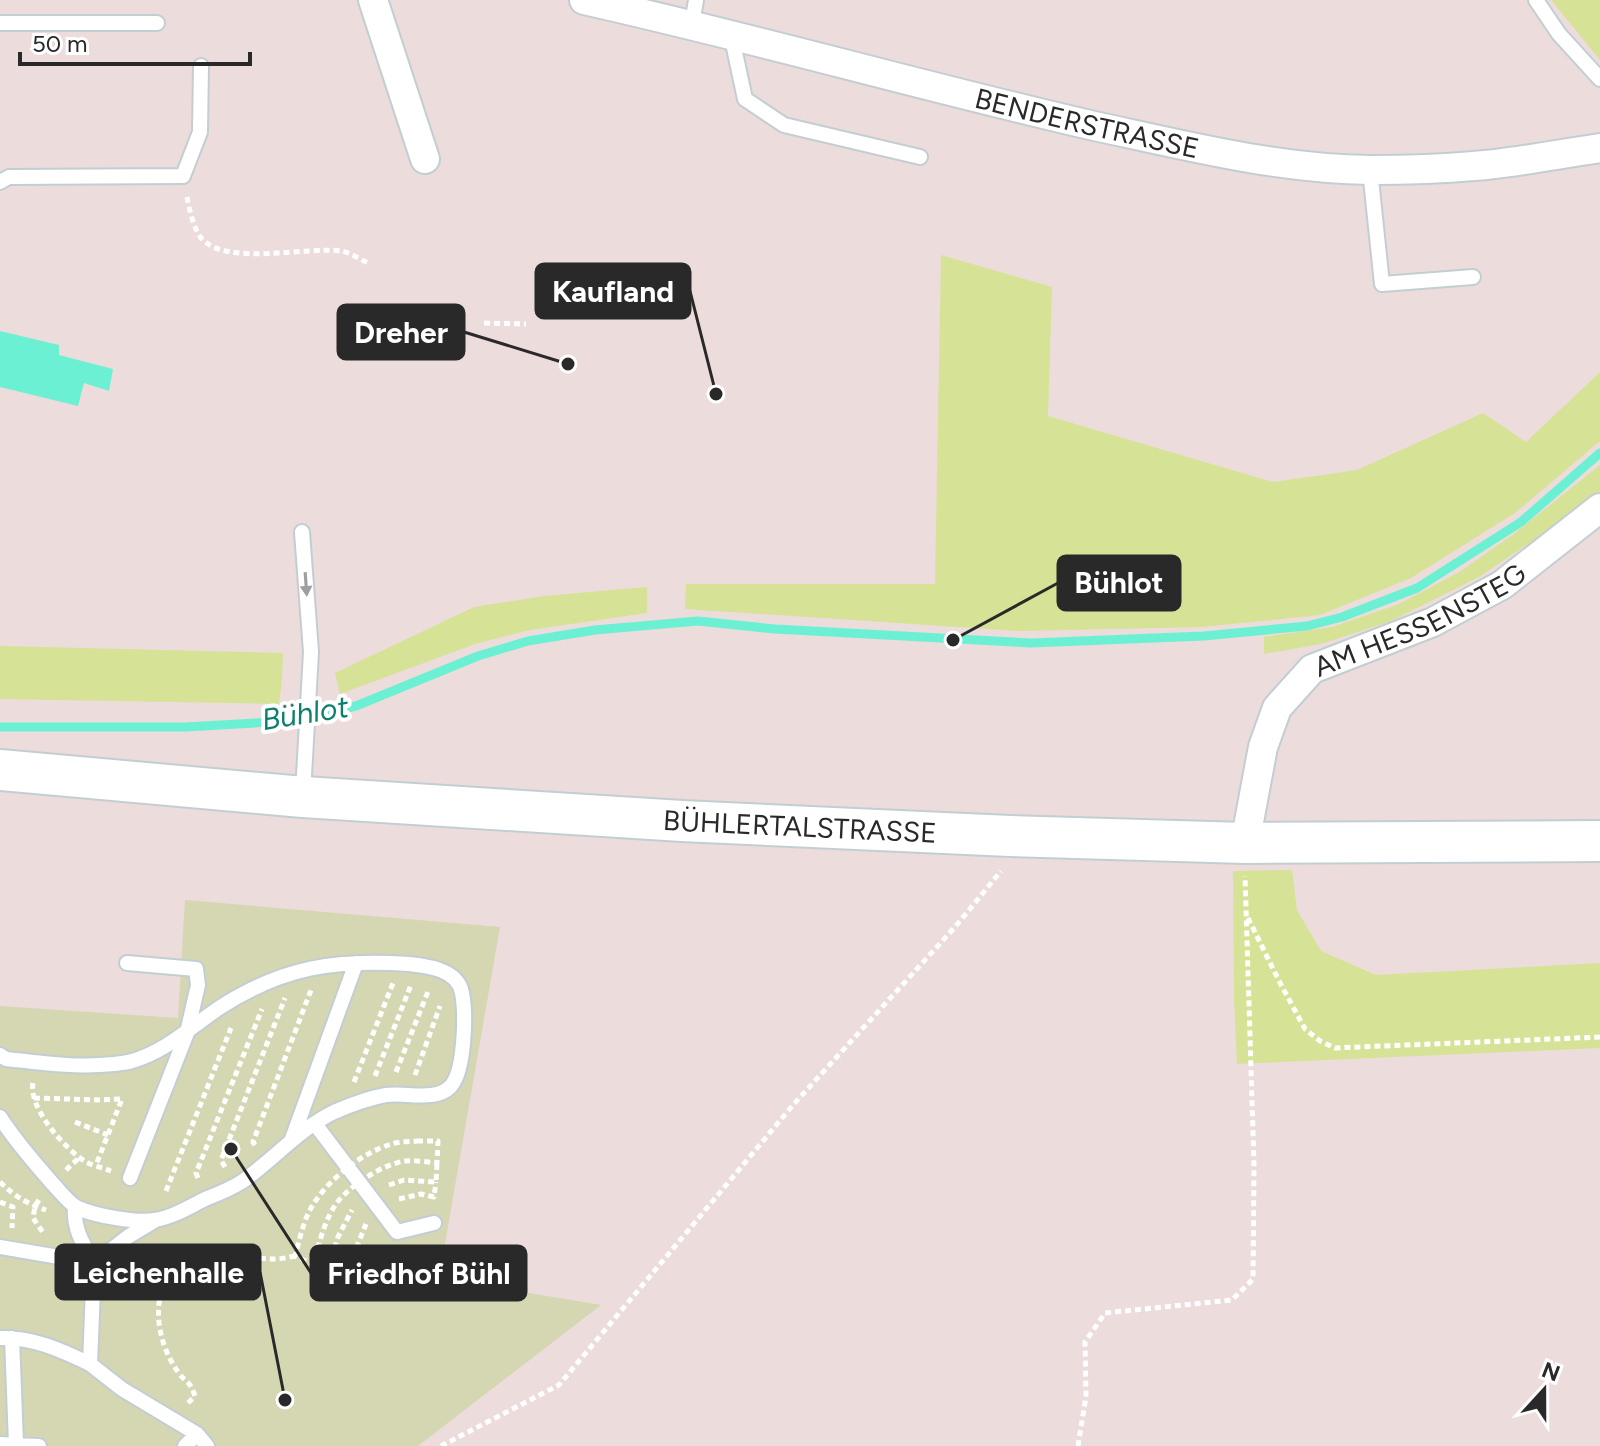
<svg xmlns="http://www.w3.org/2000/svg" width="1600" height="1446" viewBox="0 0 1600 1446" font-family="Figtree,sans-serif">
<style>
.green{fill:#d6e396}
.cemetery{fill:#d5d6b2}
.water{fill:#6cf0d3}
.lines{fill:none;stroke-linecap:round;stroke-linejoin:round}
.stream{stroke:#6cf0d3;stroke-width:9}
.lane-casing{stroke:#c3ced3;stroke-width:18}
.street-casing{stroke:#c3ced3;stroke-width:32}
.secondary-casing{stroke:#c3ced3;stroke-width:44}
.path{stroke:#fff;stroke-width:5;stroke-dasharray:6 4;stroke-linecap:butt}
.lane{stroke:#fff;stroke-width:14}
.street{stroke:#fff;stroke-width:28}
.secondary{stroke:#fff;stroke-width:40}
.oneway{fill:#9f9f9f}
.labels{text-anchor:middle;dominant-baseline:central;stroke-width:8;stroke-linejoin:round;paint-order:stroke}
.street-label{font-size:28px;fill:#292929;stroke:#fff}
.water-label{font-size:30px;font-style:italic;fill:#0d7f6f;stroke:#fff}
.leader{fill:none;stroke:#292929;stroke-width:3}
.callout-dot{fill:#292929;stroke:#fff;stroke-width:3}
.callout{fill:#292929;stroke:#292929;stroke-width:3}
.callout-label{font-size:30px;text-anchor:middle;font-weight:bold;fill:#fff}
</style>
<rect width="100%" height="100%" fill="#ecdcdb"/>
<path class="green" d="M1551,0h49v60z
M941,255l111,32 -4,129 225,66 84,-12 126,-57 43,29 74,-70v69l-85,72 -104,65 -91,37 -117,12 -184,4 -334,-22 1,-25h249z
M1600,465v26l-47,36 -74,50 -88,44 -70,23 -57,10v-17l68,-10 67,-23 62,-33 54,-38z
M647,587v26l-117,17 -55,14 -135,50 -5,-21 139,-66 70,-11z
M0,646l283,7 -1,26 -3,25 -279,-5z
M1292,870l5,40 24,41 55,24 224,-12v85l-363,16 -3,-65 -1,-128z"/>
<path class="cemetery" d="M185,900l315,27 -61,351 162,27 -183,141h-418v-440l178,12z"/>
<path class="water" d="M0,331l59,14v10l54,14 -4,22 -25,-8 -6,23 -78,-19z"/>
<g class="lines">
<path class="stream" d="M0,727h185l106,-6 65,-15 122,-50 50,-15 67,-11 103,-9 77,8 256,14 173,-7 103,-10 35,-9 75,-29 104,-66 79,-69"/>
<defs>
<path id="lane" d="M1536,0l23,34 41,45
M0,23h157
M692,24l4,-24
M731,34l14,65 39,26 136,32
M1370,170l12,114 91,-7
M0,182l9,-5 174,-1 17,-44 1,-66
M302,532l9,120 -8,141
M127,963l69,6 2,16 -11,48 -57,145
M0,1055l6,4c36,4 71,9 108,5 6,-1 12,-1 18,-3 33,-9 59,-34 87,-53 63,-41 116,-49 190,-44 20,2 49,6 53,29 4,21 3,79 -12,94 -15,15 -45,5 -64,8 -17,3 -36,10 -52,17 -35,17 -60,47 -91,69 -12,8 -25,13 -38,18 -16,8 -32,18 -50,21 -19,3 -59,-4 -77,-12 -10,-5 -18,-17 -26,-25 -18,-21 -37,-42 -52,-66
M315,1124l82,108 37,-9
M292,1139l64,-176
M75,1206c-2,23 8,38 19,57l35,-27 25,-15
M0,1247l94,16 -4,101c-29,-14 -57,-27 -90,-26
M12,1338l4,106
M90,1364l32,25 75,45 10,12
M0,1444l39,2
M185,1446l12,-12"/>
<g id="street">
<path d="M373,0l52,159"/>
<path id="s1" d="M584,0c170,38 337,86 506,125 93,20 186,44 281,45 34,0 69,-1 103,-4 42,-3 84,-12 126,-18"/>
<path id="s2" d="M1245,843l18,-96 14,-39 35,-39 121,-47 69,-37 98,-77"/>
</g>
<g id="secondary">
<path id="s3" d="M0,770l303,27 379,24 328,15 235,7 355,-2"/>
</g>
</defs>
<use href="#lane" class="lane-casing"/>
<use href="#street" class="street-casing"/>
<use href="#secondary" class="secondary-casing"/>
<path class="path" d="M187,197c2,12 7,32 14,41 25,29 106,8 141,13 9,2 19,9 28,13
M484,323l42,1
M1248,918l31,63 26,48 15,12 15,7 265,-11
M396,1072l33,-83
M415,1075l25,-69
M375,1076l36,-91
M354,1082l39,-99
M33,1083c-5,25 33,67 53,79 8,4 17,6 25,9
M34,1098l66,2 22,-1 -26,66
M75,1122l33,13
M417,1141h21l-1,22c-10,-1 -21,-3 -32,-2 -22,3 -56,25 -69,43 -12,17 -17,41 -23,60l-18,-8c4,-14 7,-29 13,-42 13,-29 53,-62 84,-70 8,-3 17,-2 25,-3z
M255,1145l-2,-3 58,-152
M225,1167l-4,-7 64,-162
M66,1170l14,-13
M198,1178l-2,-5 66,-164
M0,1182c14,14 28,22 46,28
M389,1185l15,-5 32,2 1,-19
M166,1191l65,-163
M399,1199l22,-5 13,3 2,-15
M39,1200l-4,6 -2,12 11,16
M0,1202l13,5 -1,21
M332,1258l21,-2 13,-32
M313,1264l19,-6 6,-21 14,-27
M188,1403l7,-7c-6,-17 -8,-12 -17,-24 -7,-10 -13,-22 -16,-34 -5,-18 -5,-37 2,-54 18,-45 77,-24 112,-25 6,0 13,-2 19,-3
M441,1446l118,-61 234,-280 162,-178 46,-56
M1078,1446l8,-50 -1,-54 20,-29 127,-13 21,-21 1,-114 -9,-289"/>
<use href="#lane" class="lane"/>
<use href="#street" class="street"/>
<use href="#secondary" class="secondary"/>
</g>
<defs><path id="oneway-solid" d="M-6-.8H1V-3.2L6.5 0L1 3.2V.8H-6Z" transform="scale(2)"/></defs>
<use class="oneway" href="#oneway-solid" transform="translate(306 584) rotate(86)"/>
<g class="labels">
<g class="street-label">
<text stroke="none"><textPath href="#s1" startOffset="518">BENDERSTRASSE</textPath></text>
<text stroke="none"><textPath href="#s2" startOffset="310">AM HESSENSTEG</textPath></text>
<text stroke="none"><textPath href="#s3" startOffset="802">BÜHLERTALSTRASSE</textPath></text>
</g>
<g class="water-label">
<text transform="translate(305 713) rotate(-9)">Bühlot</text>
</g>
</g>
<path class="leader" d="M716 394L690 291M568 364L464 332M953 640L1058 583M285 1400L260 1272M231 1149L311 1273"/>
<g class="callout-dot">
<circle cx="716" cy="394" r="8"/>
<circle cx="568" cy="364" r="8"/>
<circle cx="953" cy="640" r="8"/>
<circle cx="285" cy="1400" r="8"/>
<circle cx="231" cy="1149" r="8"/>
</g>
<g class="callout">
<rect x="536" y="264" width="154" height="54" rx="8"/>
<rect x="338" y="305" width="126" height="54" rx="8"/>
<rect x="1058" y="556" width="122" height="54" rx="8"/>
<rect x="56" y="1245" width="204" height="54" rx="8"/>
<rect x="311" y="1246" width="215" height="54" rx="8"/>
</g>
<g class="callout-label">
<text x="613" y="302">Kaufland</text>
<text x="401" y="343">Dreher</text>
<text x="1119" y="593">Bühlot</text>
<text x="158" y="1283">Leichenhalle</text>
<text x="419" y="1284">Friedhof Bühl</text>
</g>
<g transform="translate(1544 1390) rotate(21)" stroke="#ffffff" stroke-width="6" paint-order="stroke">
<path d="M0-6L14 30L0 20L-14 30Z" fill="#292929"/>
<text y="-12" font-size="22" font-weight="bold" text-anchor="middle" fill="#292929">N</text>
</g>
<path d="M20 52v12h230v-12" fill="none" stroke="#292929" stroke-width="4"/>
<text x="32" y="52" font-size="24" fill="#292929" stroke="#ffffff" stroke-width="6" paint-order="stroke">50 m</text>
</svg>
